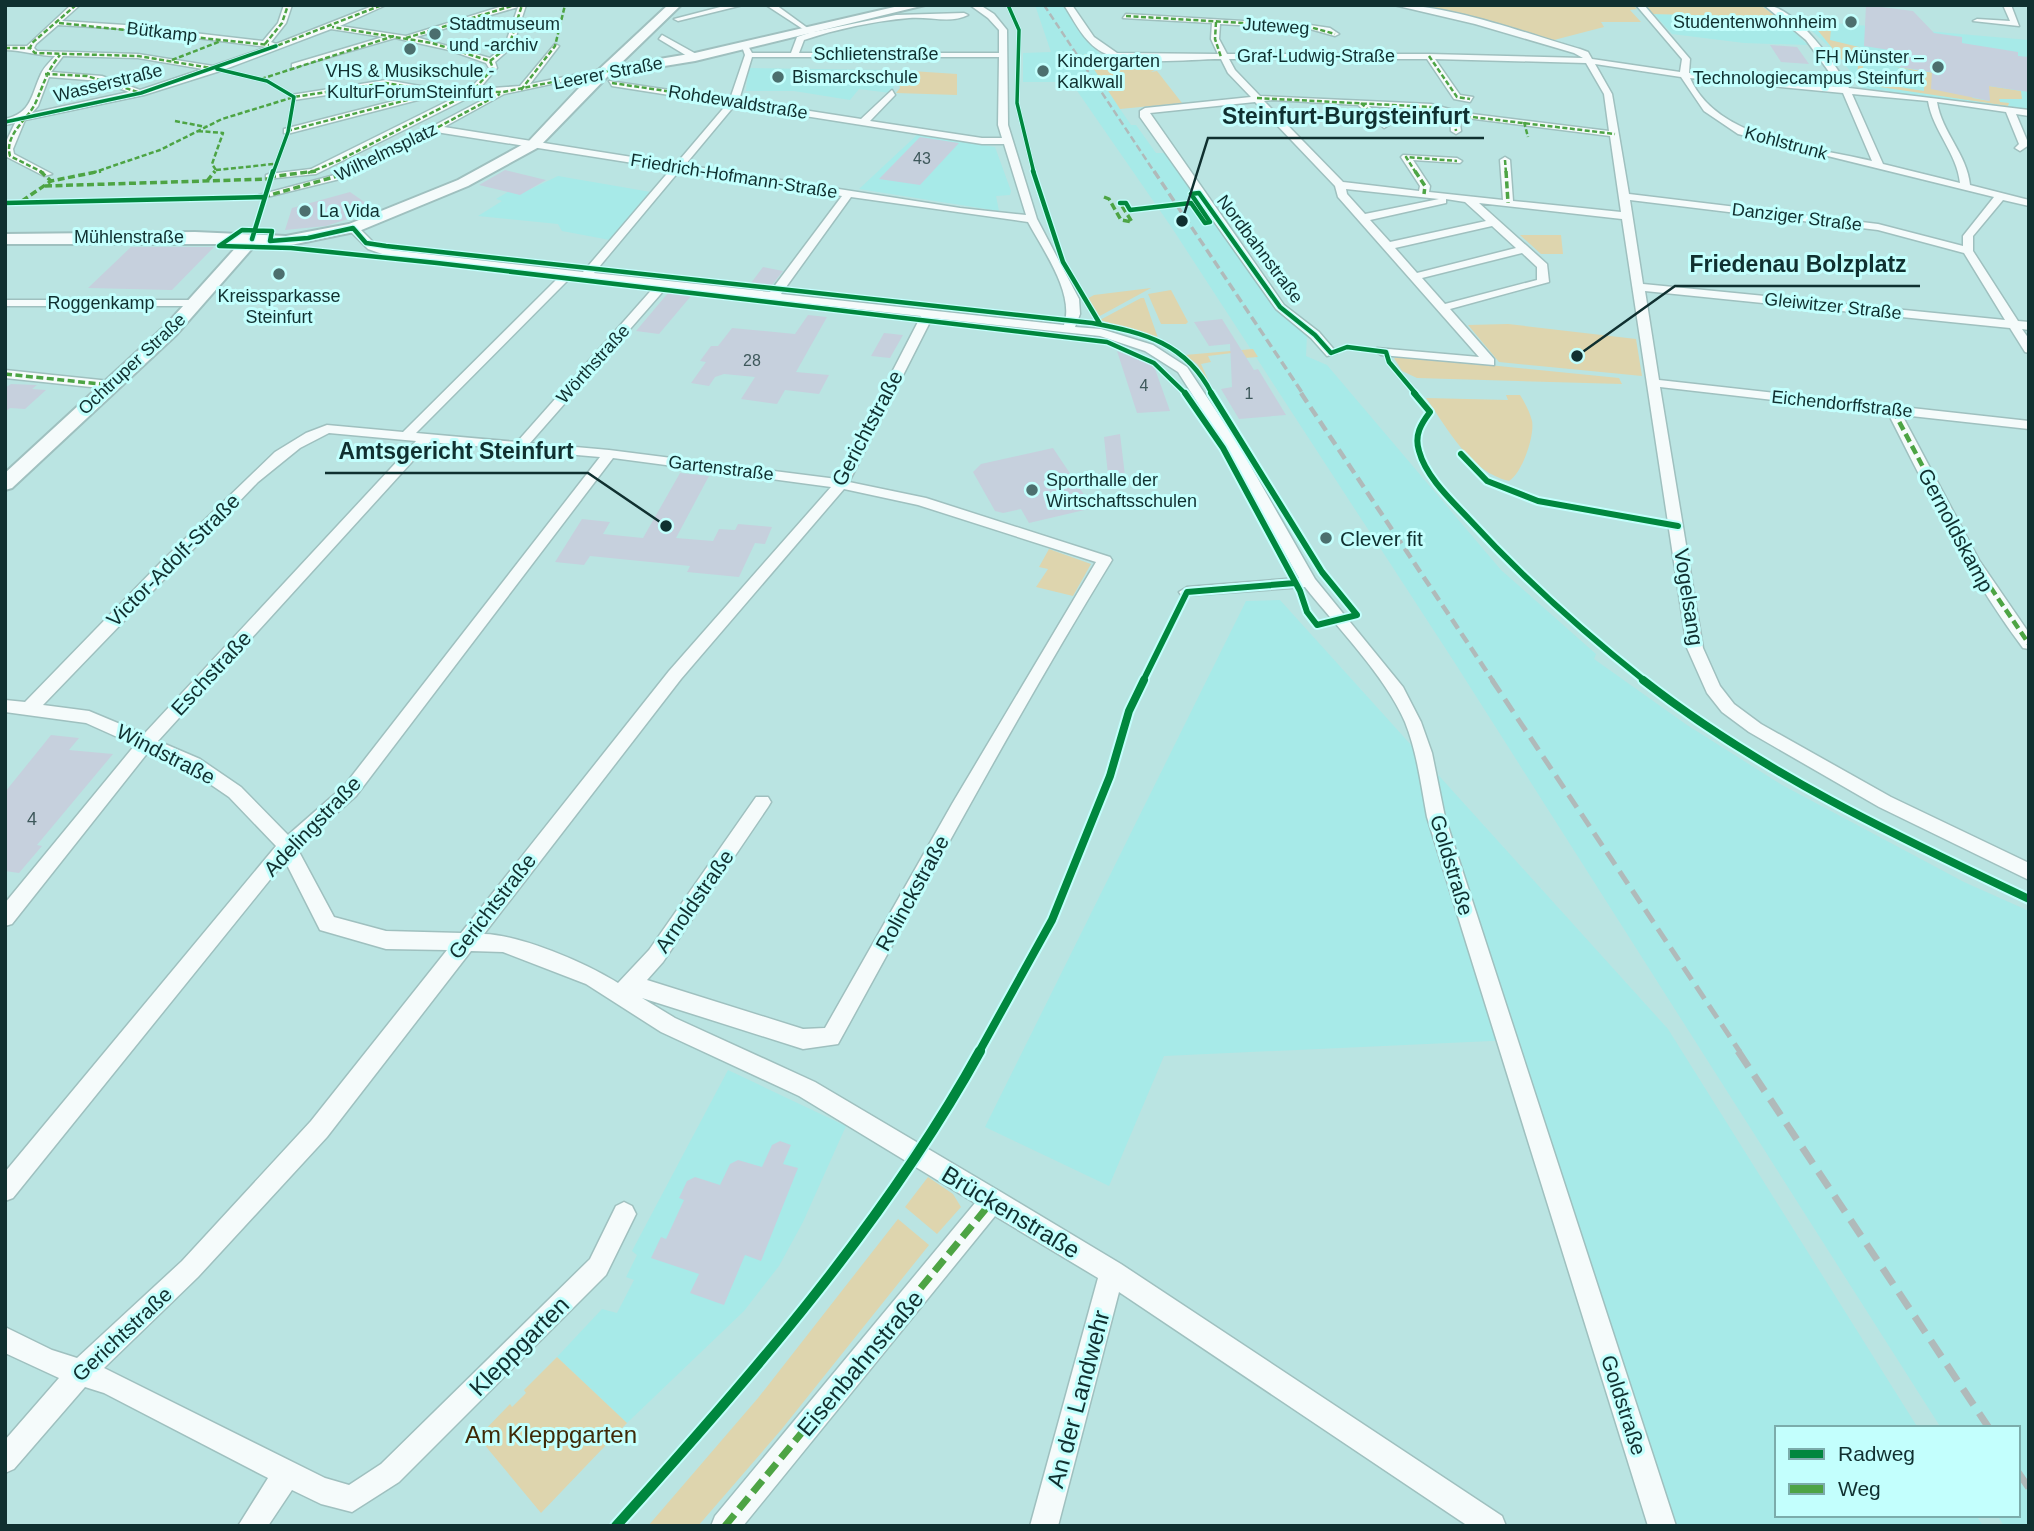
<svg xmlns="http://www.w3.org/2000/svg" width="2034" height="1531" viewBox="0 0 2034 1531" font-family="Arial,sans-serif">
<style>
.built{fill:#a7eae8}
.green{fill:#ded5ae}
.building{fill:#c6d0dd}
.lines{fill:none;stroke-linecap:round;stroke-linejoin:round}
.street-casing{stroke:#9fc0bf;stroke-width:3}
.secondary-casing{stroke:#9fc0bf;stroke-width:4}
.street{fill:#f5fbfb;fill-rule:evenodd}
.secondary{fill:#f5fbfb;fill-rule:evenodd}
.rail-far4{stroke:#b0baba;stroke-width:2.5;stroke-dasharray:7 3.5;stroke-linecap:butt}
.rail-far3{stroke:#b0baba;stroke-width:3.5;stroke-dasharray:9 4.5;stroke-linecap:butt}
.rail-far2{stroke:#b0baba;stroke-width:4.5;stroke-dasharray:11 6;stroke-linecap:butt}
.rail-far1{stroke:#b0baba;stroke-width:5;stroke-dasharray:15 8;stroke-linecap:butt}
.rail{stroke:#b0baba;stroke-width:7;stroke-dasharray:19 10;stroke-linecap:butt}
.quiet-far3{stroke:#4da444;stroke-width:2.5;stroke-dasharray:5 2.5;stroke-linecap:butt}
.quiet-far2{stroke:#4da444;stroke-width:3.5;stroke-dasharray:7 3.5;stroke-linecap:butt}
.quiet-far1{stroke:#4da444;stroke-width:4.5;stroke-dasharray:9 4.5;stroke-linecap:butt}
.quiet{stroke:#4da444;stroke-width:7;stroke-dasharray:15 7;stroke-linecap:butt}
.cycleway-far4-casing{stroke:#c3fffd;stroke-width:5}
.cycleway-far3-casing{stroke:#c3fffd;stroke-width:7}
.cycleway-far2-casing{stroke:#c3fffd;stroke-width:10}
.cycleway-far1-casing{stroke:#c3fffd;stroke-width:12}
.cycleway-casing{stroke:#c3fffd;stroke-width:14}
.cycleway-far4{stroke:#00873e;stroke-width:3.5}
.cycleway-far3{stroke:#00873e;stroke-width:4.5}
.cycleway-far2{stroke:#00873e;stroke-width:6}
.cycleway-far1{stroke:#00873e;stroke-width:8}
.cycleway{stroke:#00873e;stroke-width:10}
.poi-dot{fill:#4c6f6e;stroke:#c3fffd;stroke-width:2.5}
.labels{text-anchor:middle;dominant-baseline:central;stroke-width:6;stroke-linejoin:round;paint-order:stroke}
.far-number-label{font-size:16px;fill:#3e585b}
.far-poi-label{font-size:18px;fill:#103030;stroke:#c3fffd;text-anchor:start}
.far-street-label{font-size:18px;fill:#103030;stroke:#c3fffd}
.number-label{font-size:18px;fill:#3e585b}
.street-label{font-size:21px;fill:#103030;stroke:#c3fffd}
.poi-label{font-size:21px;fill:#103030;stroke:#c3fffd;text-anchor:start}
.near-street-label{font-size:24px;fill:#103030;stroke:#c3fffd}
.near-park-label{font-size:24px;fill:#3f2907;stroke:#c3fffd}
.leader{fill:none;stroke:#103030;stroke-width:2.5}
.callout-dot{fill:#103030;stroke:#c3fffd;stroke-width:2.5}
.callout-label{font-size:23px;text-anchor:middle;font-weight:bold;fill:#103030;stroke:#c3fffd;stroke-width:6;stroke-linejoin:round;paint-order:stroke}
</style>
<rect width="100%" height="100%" fill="#bae4e2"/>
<path class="built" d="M1035,5h29l37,50 -10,-1 29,55 11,16h5l20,28h10l109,156 32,25 -1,22 21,9 174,205 95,84 -2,5 93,66 95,60 182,97 65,29v615h-25l-7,-11h21v-87h-77l-488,-768 -281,-432 -101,-146h-48v-29l28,-1z
M1654,14l124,3 30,28 -64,-2 -72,-9z
M1800,20l229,20v71l-166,-23 -26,-34z
M748,68l142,2 4,18 -4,5 -31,-4 -9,11 -56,-9h-48z
M918,134l77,13 16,44 -1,4 -14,1 3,15 -140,-22z
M558,176l93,16 -41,48 -48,-9 -4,-7 -80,-8 24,-15 -6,-2 22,-13 13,3z
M1280,600l388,429 250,399h-141v87h199l7,11h-316l-154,-486 -349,16 -55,130 -124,-59 261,-526z
M728,1070l118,56 -43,96 -24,44 -35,45 -117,112 -70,-66 45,-48 15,4 17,-33 -8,-3 11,-22 -5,-4z"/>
<path class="green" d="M1407,5h226l4,4 -7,1 11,12h-40l3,5 -50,13z
M1644,5h116l17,12 -125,-3z
M1815,27l16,2 -1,11 33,8 -1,5h-3l3,5 -20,2z
M1084,54l65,9 7,6 -5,3 6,-1 25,32 -62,6z
M1858,66h5l-1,15 62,10v-18l-32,-7 48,8 33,24 16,3v-15l32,5 1,8h-23l1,3 9,1 -1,3 -148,-22 -4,-5z
M896,70l61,4v21l-61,-2 4,-5z
M1520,235h41l2,19h-22z
M1151,288l-53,29 -13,-17 9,-5z
M1171,290l17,32 -2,2h-25l-13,-30z
M1144,298l14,40 -58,-18 41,-22z
M1508,324l128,15 6,37 -143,-14 -31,-37z
M1253,349l5,8 -14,1 -4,-6 -32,4 3,6 -10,2 8,18 -12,-18 -12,-9z
M1399,356l220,22 3,6 -205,-6 -15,-7 -8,-13z
M1506,395h14c5,8 10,17 12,26 3,15 -10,52 -23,60 -39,-9 -61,-52 -83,-83l82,2z
M1049,549l42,15 -18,32 -37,-9 12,-18 -9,-2z
M928,1177l25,17 8,13 -24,27 -32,-27z
M898,1219l31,26 -148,185 -83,96h-50l110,-128z
M557,1357l70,66 -86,90 -63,-76 32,-33 2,3 14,-14 -2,-3z"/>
<path class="building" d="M1866,5l47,6 21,22 28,4v6l56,9v4l11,1v35l-40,-6 1,15 -59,-12 1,-17 -32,-5 2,-15 -38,-6z
M1770,45l27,2 12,17 -28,-2z
M920,137l39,6 -39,42 -41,-6z
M505,170l41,10 -26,15 -41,-10z
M350,192l26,18 -50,16 -41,4 7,-22z
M131,247h83l-42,43 -84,-2z
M763,267l20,4 -11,14 -21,-2z
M668,293l23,3 -32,38 -23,-3z
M808,315l19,2 -31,55 33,3 -10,19 -34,-4 -8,14 -36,-5 14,-22 -31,-3 -9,3 -6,9 -18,-3 15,-21 -6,-1 11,-15h7l14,-18 63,6z
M1222,319l32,51 4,-1 28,46 -47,4 -18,-30 11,-2 -2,-43 -21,2 -15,-24z
M884,333l19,2 -13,23 -19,-2z
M1117,351l37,15 16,45 -33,2z
M11,384l26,1 -5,4 14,1 -21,19 -15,-1 -5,4v-24z
M1120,434l6,50h-17l-5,-47z
M1053,448l40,60 -64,15 -8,-14 -18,4 -8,-2 -22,-39 8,-8z
M680,473l29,3 -33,62 37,3 6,-12 16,1 3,-6 34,3 -7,17 -10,-1 -16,34 -52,-5 3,-6 -100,-10 -6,9 -29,-3 27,-43 28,3 -7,12 40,4z
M51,735l28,3 -10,12 44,4 -76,91 5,1 -23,27 -14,-2v-79z
M780,1141l11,4 -8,19 15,4 -37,93 -16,-6 -21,50 -34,-12 9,-19 -48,-16 10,-21 5,2 18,-39 -5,-2 8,-17 8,-4 25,8 10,-21 8,-4 24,7 10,-22z"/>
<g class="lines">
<defs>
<path id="street" d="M71,5h9l-18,16 63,4 138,16 15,-18 6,-18h8l-6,18 -15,19 5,2 99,-39h11l-46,21 66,10 100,-31h20l-13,41 -18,16 2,6 -18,21 41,-3 35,-42 4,2 -29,38 78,-16 4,3 -108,23 -60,33 232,37 51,-60 -115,-18 -3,-5 121,18 15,-44 -4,-11h6l5,9h39l6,-16 12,-4 -43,-28h10l37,27 83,-17 68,-2 4,2c-17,9 -40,1 -59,3 -35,3 -72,11 -105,22l-5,13h200v-23l-11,-12 -18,-13h10l14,9 13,16 1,95 29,94 42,80 1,15 -5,13 26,2 52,16 34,22 51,77 77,135 88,108 18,35 11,31 13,64 231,709h-28l-221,-709c-6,-32 -10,-65 -22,-95 -19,-45 -69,-96 -100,-135l-123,9 -3,-4 8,-5 112,-9 -75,-134 -46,-72 -33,-21 -45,-15 -168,-18 -83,164 77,16 184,59 2,3c-97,158 -184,321 -274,484l-35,5 -161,-51 33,20 140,64 186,110 120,72 381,252 4,10h-38l-349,-234 -61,234h-28l68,-248 -103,-62 -252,310h-32l4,-10 260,-313 -176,-107 -138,-64 -75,-48 -83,-32 -32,-1 -144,186 -129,140 -94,91 221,110 24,7 32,-21 209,-205 26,-53 8,-4 8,4 4,8 -30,61 -207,207 -47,30 -31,-8 -29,-14 -24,36h-30l30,-48 -164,-85 -19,-6 -71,82 -9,4v-33l54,-62 -54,-25v-26l47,23 25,8 105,-97 129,-140 136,-171 -61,-1 -66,-19 -35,-69 -272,337 -8,3v-29l271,-326 -47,-49 -41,-28 -39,-18 -137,173 -7,2v-23l130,-158 -49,-22 -81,-11v-12l20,2 137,-141 113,-109 31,-19 21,-8 76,7 157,-156 -172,-20 -20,-7 -19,-19v-4h8l19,19 14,5 193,22 88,-103 -235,-37 -84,44 -93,23v-4l87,-23 146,-77h-18l-158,79 -50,5v-4l3,-1 42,-5 149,-74h-23l-150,39 -3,-1v-4l141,-36 -39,-7 -92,14 -3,-5 95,-15 51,9h33l19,-21 -3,-5 -37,-13 -54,-12 -103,30v-4l91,-27 -52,-8 -111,42 -76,24 -119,25 -12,29 1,5 38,20 -8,2 -39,-20v-12l10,-21 -10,2v-6c27,-6 26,-24 36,-45 3,-7 9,-12 14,-18 -19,0 -31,-6 -50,-6v-4h22zM518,7l-13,38 -15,13 -74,-21zM58,25l67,4 143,18 -55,19 -75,-12 -101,-3 -3,-3 2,-4zM63,56l75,2 65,11 -63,21 -38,-14 -51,-4zM752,57h247l-1,68 4,13h-20l-112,-17 25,-26 -3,-5 -31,29 -122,-19zM49,77l52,4 28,11 -97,21 6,-7zM735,105l247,39h22l22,71 -66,-7 -275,-43zM680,170l162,26 -72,96 -176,-19zM851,197l177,25c15,28 47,72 36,103l-283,-31zM571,277l84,9 -138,156 -101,-9zM666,288l255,28 -84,163 -228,-29 -79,-7zM329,433l87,8 -272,293 -55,-23 -46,-6 215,-223 42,-34zM430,442l170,15 -256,329 -56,49 -47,-48 -41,-28 -42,-18zM613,458l218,29 -162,184 -208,262 -75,-2 -52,-14 -37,-69 59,-52zM844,489l74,16 178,57 -144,242 -127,224 -22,1 -156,-49 16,-18 105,-155 3,-5 -3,-5h-12l-107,153 -31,33c-32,-20 -97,-48 -134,-49l197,-255z
M728,5h15l-65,16 -4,-2z
M1064,5h8l22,32 23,16 101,1 -7,-15 1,-16 -89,-5 3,-4 184,11 20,3 9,6 -4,2 -25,-7 -90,-5 -1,15 8,15h202l154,4 -9,-5 -99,-29 -81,-19c57,0 130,28 186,44l8,3 4,7 88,13 2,-13 -46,-54h8l46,54 -1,14 151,14 -34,-47 -42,-35c31,0 71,58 85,83l180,22v6l-13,-2 13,31 -9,6 -5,-3 4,-4 -13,-32 -69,-10c5,31 30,52 33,83l59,15v6l-26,-6 -30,36v15l45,70 11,1v8l-7,-1 7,10v14l-4,-1 -15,-24 -365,-37 14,89 370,41v8l-127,-14 77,145 50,73v16l-6,-1c-55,-73 -94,-154 -135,-235l-228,-26 43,261 17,38 14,18 27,20 130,73 138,66v17l-150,-73 -130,-75 -27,-20 -15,-19 -20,-45 -65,-429 -143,-16 68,61 2,18 -99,27 44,50v6l-113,-10 -6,-4 2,-3 102,9 -141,-160 -3,-11 -80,-84 -105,11 134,192 35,27 18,21 -10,3 -16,-18 -35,-29 -136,-192v-6l5,-3 106,-11 -23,-24 -7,-14c-32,0 -92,8 -119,-7 -18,-10 -27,-30 -38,-47zM1229,59h198l27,40 16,3 3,-5 -13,-2 -25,-36 151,4 18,31 5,37 -145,-18 -33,-9 -171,-8 -25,-26zM1595,64l86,13 23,34 34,23 256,63 -31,39v10l-85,-22 -249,-30 -17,-100zM1690,78l153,15 29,68c-59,-14 -155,-21 -182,-83zM1852,94l76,7c5,30 29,52 32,82l-77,-19zM1273,100l85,5 26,23 5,-3 -20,-19 62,4 19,5 1,16 5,3 5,-3 -2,-14 151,19 11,76 -108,-11 -3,-41 -5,-3 -5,3 3,40 -74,-8 1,-6 -17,-26 47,3 2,-2 -5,-3 -54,-3 -2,2 19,29 -1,5 -76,-9 -79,-81zM1346,189l93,10 -74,15 -18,-20zM1446,199l19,3 21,19 -96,21 -20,-22 76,-17zM1630,200l248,30 86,23 41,67 -362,-36zM1492,226l24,22 -99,25 -22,-25zM1522,253l15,14v13l-92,24 -23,-26z
M2003,5h8l8,21 -46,-5 4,-2 33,2z
M662,35l36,20 1,2 -7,2 -33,-20z
M5,300h192l6,3 -6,3h-192z
M5,370l105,11 6,4 -6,4 -105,-11z"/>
<path id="secondary" d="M668,5h13l-63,61 77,-13 208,-48h22l-230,56 -86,14 -70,72 -71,39 -109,45 -73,15 -30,-2 -79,90 -165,154 -7,2v-17l160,-147 74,-82h-234v-10l190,-2 91,4 63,-12 109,-44 71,-39 49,-52z"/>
</defs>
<use href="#street" class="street-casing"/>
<use href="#secondary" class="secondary-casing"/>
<use href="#street" class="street"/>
<use href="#secondary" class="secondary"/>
<path class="rail-far4" d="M1044,5l111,168"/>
<path class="rail-far3" d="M1154,171l149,223"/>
<path class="rail-far2" d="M1301,393l192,288"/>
<path class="rail-far1" d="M1492,680l248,372"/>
<path class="rail" d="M1738,1051l251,377
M2018,1472l11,16"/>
<path class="quiet-far3" d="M76,5l-44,38 -2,5 5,5 103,3 73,12
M1126,16l184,11 25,7
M1216,22l-1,17 6,18
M59,23l210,22
M406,38l109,-33
M265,44l17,-21 6,-18
M5,48h25
M271,48l111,-43
M1429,56l28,41 13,2
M172,60l49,-19
M490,61l19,-15 13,-41
M45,74l42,2 51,16
M261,79l133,-43
M612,83l122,18
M521,90l34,-44 10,-41
M1257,98l174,9 33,9 151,18
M1361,103l23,22
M1454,114l2,17
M175,121l31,6
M1524,122l4,15
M198,131l25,2 -11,31 4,6 -2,3
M287,131l147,-38
M1505,160l1,13
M216,170l58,-6
M44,173l-34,-17c-6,-21 17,-36 25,-52 9,-20 11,-32 25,-49
M92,173l68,-23 62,-31 72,-22 92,-14 51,9h66l105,-21
M308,173l32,-13 132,-68 21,-24 -3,-7 -58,-18 -100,-16
M352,173l148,-79
M1416,173l-10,-16 51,4"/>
<path class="quiet-far2" d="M40,171l11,10
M1415,171l10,15 -1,8
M1506,171l2,32
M269,177l47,-6
M207,181l8,-10
M45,186l223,-7
M263,197l92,-26
M1104,197l5,2 12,21 11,2 -10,-16
M22,201l29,-20 50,-10
M5,374l105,11"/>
<path class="quiet-far1" d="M1893,410l79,150 57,84"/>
<path class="quiet" d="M725,1526l268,-326"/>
<defs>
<path id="cycleway-far4" d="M1008,5l11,25 -2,73 17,70
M217,69l50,12 27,16 -6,35 -15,41
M5,122l136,-29 135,-47"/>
<path id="cycleway-far3" d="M1033,171l30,91 37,62
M5,203l258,-6
M1120,203h6l4,7 61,-7 14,20 5,-1 -19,-28 8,-1 81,114 35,28 16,18 16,-6 39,5 3,10 27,32
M252,239l21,-68
M1186,394l-32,-31 -47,-21 -670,-79 -146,-15 -72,-2 23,-16 30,1 -2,10 38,-3 45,-10 13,15 20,3 706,77c53,10 94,20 120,71"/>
<path id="cycleway-far2" d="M1185,393l38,55 77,143 7,21 10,13 40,-10 -35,-43 -111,-179
M1414,393l16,19c-9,12 -16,23 -11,39 7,26 32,49 50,68 55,60 113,112 176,162
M1461,454l26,27 51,20 140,25
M1143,681l44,-89 108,-9"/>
<path id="cycleway-far1" d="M1643,680c116,91 253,156 386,219
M979,1052l73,-132 58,-144 19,-65 15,-31"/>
<path id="cycleway" d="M616,1526c132,-146 269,-303 364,-475"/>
</defs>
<use href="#cycleway-far4" class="cycleway-far4-casing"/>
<use href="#cycleway-far3" class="cycleway-far3-casing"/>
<use href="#cycleway-far2" class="cycleway-far2-casing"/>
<use href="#cycleway-far1" class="cycleway-far1-casing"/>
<use href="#cycleway" class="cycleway-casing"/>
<use href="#cycleway-far4" class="cycleway-far4"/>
<use href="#cycleway-far3" class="cycleway-far3"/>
<use href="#cycleway-far2" class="cycleway-far2"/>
<use href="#cycleway-far1" class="cycleway-far1"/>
<use href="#cycleway" class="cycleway"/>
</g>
<g class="poi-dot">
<circle cx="1851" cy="22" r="7"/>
<circle cx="435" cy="34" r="7"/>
<circle cx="410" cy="49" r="7"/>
<circle cx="1938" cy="67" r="7"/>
<circle cx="1043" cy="71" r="7"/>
<circle cx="778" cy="77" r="7"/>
<circle cx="305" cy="211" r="7"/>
<circle cx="279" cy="274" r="7"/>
<circle cx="1032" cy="490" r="7"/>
<circle cx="1326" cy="538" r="7"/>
</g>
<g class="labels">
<g class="far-number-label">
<text x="922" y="158">43</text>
<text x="752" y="360">28</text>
<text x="1144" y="385">4</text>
<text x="1249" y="393">1</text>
</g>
<g class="far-poi-label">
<text x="1837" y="22" text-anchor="end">Studentenwohnheim</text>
<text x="449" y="24">Stadtmuseum<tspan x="449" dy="21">und -archiv</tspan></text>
<text x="1924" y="57" text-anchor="end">FH Münster –<tspan x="1924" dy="21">Technologiecampus Steinfurt</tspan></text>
<text x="1057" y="61">Kindergarten<tspan x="1057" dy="21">Kalkwall</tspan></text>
<text x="410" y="71" text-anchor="middle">VHS &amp; Musikschule -<tspan x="410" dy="21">KulturForumSteinfurt</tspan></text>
<text x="792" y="77">Bismarckschule</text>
<text x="319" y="211">La Vida</text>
<text x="279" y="296" text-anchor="middle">Kreissparkasse<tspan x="279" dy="21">Steinfurt</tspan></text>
<text x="1046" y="480">Sporthalle der<tspan x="1046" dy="21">Wirtschaftsschulen</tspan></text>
</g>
<g class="far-street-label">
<text transform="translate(1276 26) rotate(4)">Juteweg</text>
<text transform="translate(162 32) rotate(7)">Bütkamp</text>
<text x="876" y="54">Schlietenstraße</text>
<text x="1316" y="56">Graf-Ludwig-Straße</text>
<text transform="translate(608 73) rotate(-11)">Leerer Straße</text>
<text transform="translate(108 83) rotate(-14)">Wasserstraße</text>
<text transform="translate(738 102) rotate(9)">Rohdewaldstraße</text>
<text transform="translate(1786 143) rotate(15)">Kohlstrunk</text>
<text transform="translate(386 152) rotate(-26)">Wilhelmsplatz</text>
<text transform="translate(734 176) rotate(9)">Friedrich-Hofmann-Straße</text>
<text transform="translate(1797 217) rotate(7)">Danziger Straße</text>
<text x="129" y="237">Mühlenstraße</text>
<text transform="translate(1260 249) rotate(53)">Nordbahnstraße</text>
<text x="101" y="303">Roggenkamp</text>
<text transform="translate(1833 306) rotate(6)">Gleiwitzer Straße</text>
<text transform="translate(132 364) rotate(-43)">Ochtruper Straße</text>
<text transform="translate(593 364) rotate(-48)">Wörthstraße</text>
<text transform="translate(1842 404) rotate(6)">Eichendorffstraße</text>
<text transform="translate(721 468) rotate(7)">Gartenstraße</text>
</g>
<g class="number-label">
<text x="32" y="819">4</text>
</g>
<g class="street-label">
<text transform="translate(867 428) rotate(-62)">Gerichtstraße</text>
<text transform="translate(1956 530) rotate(62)">Gernoldskamp</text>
<text transform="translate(173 560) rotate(-45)">Victor-Adolf-Straße</text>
<text transform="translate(1689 597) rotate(81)">Vogelsang</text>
<text transform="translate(211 673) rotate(-47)">Eschstraße</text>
<text transform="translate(166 754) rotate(27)">Windstraße</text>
<text transform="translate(312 826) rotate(-46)">Adelingstraße</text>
<text transform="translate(1452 865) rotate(73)">Goldstraße</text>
<text transform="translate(912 893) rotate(-61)">Rolinckstraße</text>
<text transform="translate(694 901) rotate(-55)">Arnoldstraße</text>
<text transform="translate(492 906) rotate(-52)">Gerichtstraße</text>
<text transform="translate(122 1334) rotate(-43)">Gerichtstraße</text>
<text transform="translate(1624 1405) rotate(72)">Goldstraße</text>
</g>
<g class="poi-label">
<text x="1340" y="538">Clever fit</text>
</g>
<g class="near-street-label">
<text transform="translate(1011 1212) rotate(31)">Brückenstraße</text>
<text transform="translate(519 1346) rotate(-45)">Kleppgarten</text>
<text transform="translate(860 1363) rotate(-50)">Eisenbahnstraße</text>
<text transform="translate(1078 1399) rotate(-75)">An der Landwehr</text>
</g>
<g class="near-park-label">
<text x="551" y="1434">Am Kleppgarten</text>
</g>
</g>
<path class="leader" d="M1182 221L1208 138H1484M1577 356L1675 286H1920M666 526L588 473H325"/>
<g class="callout-dot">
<circle cx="1182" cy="221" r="7"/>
<circle cx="1577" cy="356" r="7"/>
<circle cx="666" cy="526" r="7"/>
</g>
<g class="callout-label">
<text x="1346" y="124">Steinfurt-Burgsteinfurt</text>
<text x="1798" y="272">Friedenau Bolzplatz</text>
<text x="456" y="459">Amtsgericht Steinfurt</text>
</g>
<rect width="2034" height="1531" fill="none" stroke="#103030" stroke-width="14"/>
<rect x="1775" y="1426" width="245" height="91" fill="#c3fffd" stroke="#7bacab" stroke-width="2"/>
<rect x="1789" y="1449" width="35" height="10" fill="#00873e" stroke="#7bacab" stroke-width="2"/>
<text x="1838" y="1461" font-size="21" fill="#103030">Radweg</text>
<rect x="1789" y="1484" width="35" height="10" fill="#4da444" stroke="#7bacab" stroke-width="2"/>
<text x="1838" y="1496" font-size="21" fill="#103030">Weg</text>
</svg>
